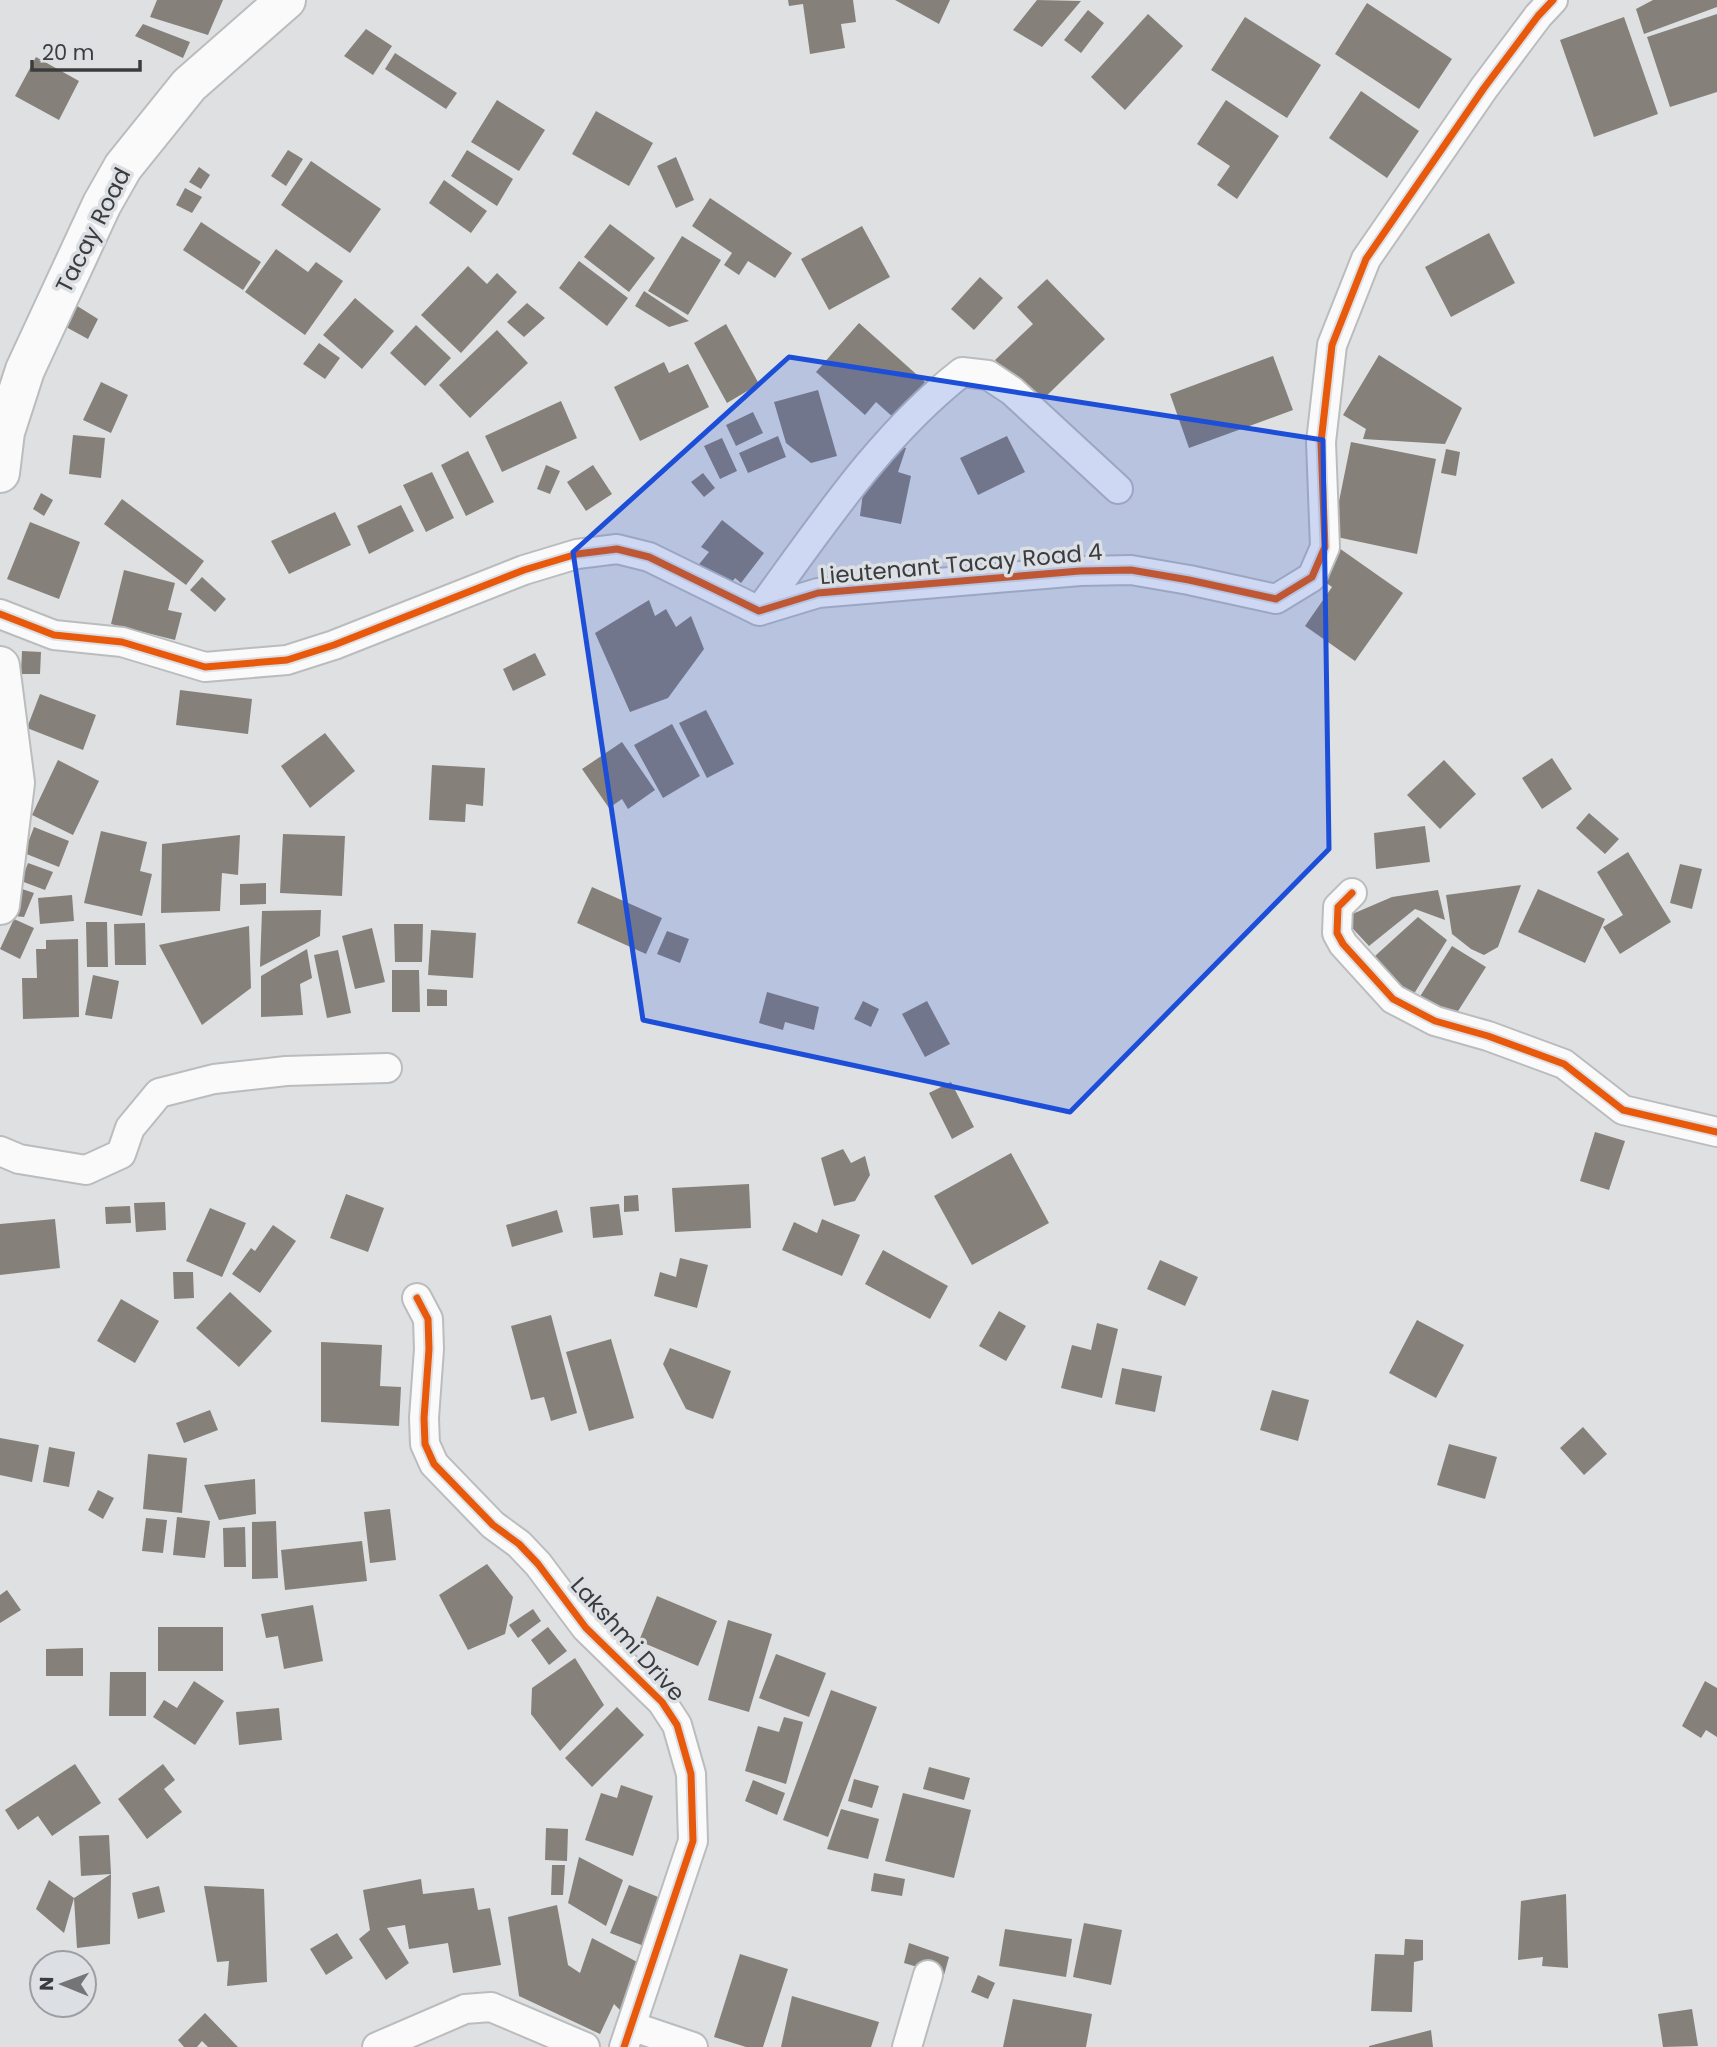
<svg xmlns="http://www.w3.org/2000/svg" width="1717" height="2047" viewBox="0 0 1717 2047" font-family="Poppins,sans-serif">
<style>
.building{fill:#86807a}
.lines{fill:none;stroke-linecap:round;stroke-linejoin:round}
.street-casing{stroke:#babcbd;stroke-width:32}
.secondary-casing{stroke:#babcbd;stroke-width:42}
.street{stroke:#fafafb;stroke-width:28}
.secondary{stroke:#fafafb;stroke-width:38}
.cycleway-casing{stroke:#dce0e4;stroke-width:11}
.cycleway{stroke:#e8590c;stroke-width:7}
.marked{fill:#1d4ed8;fill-opacity:0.2;stroke:#1d4ed8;stroke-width:5;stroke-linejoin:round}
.labels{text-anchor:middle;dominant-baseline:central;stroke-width:7;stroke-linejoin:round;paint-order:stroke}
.street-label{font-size:23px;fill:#3b3c3e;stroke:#dce0e4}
</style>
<rect width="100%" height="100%" fill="#dee0e2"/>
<path class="building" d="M157,0h66l-15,35 -58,-18z
M788,0h65l3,22 -15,2 4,24 -35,6 -7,-50 -14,2z
M895,0h55l-11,24z
M1037,0l44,1 -39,46 -29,-17z
M1653,0h64v7l-73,27 -8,-25z
M1367,3l85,56 -33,50 -84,-55z
M1088,10l16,13 -23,30 -17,-13z
M1148,14l35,32 -58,64 -34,-33z
M1717,14v78l-47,15 -23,-70z
M1245,17l76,48 -34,53 -76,-48z
M1624,17l34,97 -64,23 -34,-97z
M143,24l47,18 -7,16 -48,-22z
M366,29l26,17 -19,29 -29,-19z
M395,53l62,40 -11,16 -61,-40z
M36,57l43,24 -20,39 -44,-24z
M1361,91l58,40 -32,47 -58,-40z
M497,100l48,30 -26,41 -48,-29z
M1226,100l53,36 -42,63 -20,-14 13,-19 -33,-22z
M596,111l57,32 -24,43 -57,-32z
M288,150l15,9 -17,27 -15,-10z
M467,150l46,29 -16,27 -46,-30z
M676,157l18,43 -18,8 -19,-42z
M311,161l70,48 -31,44 -69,-48z
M199,167l11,8 -9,14 -12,-7z
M444,180l43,31 -16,22 -42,-30z
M185,188l17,9 -10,16 -16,-8z
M710,198l82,55 -17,25 -27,-17 -9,14 -15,-10 8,-12 -40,-27z
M201,222l60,40 -18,28 -60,-40z
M610,224l45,34 -26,34 -45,-35z
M862,226l28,51 -61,33 -28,-51z
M1489,233l26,50 -64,34 -26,-50z
M682,236l39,24 -33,55 -40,-24z
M276,249l32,23 8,-10 27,19 -38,54 -60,-43z
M579,261l49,37 -21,28 -48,-38z
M468,266l19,18 10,-11 20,19 -56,61 -40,-38z
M980,277l23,21 -29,32 -23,-21z
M1047,279l58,60 -68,66 -42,-45 38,-36 -16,-17z
M644,291l45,30 -20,6 -34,-21z
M355,298l39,33 -32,38 -39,-34z
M527,303l18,15 -21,19 -17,-15z
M74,304l24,15 -10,20 -22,-12z
M859,323l66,59 -31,36 -18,-16 -11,13 -49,-43z
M726,324l33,60 -32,19 -33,-60z
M416,325l35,33 -26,28 -35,-33z
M497,330l31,33 -58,55 -31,-33z
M319,343l21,15 -15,21 -22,-15z
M1379,355l83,53 -17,36 -82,-5 3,-10 -23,-14z
M1273,356l20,54 -104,38 -19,-54z
M664,362l5,11 19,-9 21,43 -69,34 -26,-54z
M101,382l27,13 -17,38 -28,-13z
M818,390l19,66 -26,7 -25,-20 -12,-41z
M561,401l16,37 -75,34 -17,-36z
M753,412l10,21 -27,13 -10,-21z
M73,435l32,3 -4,40 -32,-4z
M778,436l8,21 -38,16 -9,-20z
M1007,436l18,36 -47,23 -18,-37z
M722,438l15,33 -17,8 -16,-33z
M1351,442l85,17 -19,95 -85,-18z
M891,444l15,4 -8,24 13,4 -10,48 -41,-8 6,-47z
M1446,449l14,3 -4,24 -15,-3z
M468,451l26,51 -28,14 -25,-51z
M546,465l14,6 -10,23 -13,-5z
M593,465l19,29 -26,17 -19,-29z
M432,472l22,46 -28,14 -23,-47z
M703,473l12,15 -11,9 -13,-15z
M41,493l12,7 -9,16 -11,-7z
M122,499l82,62 -18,24 -82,-61z
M401,505l13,26 -45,23 -12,-28z
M335,512l16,33 -62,29 -18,-33z
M722,520l42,33 -23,30 -6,-5 -9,13 -30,-23 13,-16 -8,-5z
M30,522l50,20 -21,57 -52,-20z
M1339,548l64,45 -48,68 -50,-35 27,-39 -14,-10z
M124,570l51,13 -7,27 14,3 -7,27 -64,-16z
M202,577l24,22 -11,13 -25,-22z
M649,600l6,16 11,-7 10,18 15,-11 13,33 -36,49 -38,14 -35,-79z
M22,651l19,1 -1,22h-19z
M535,653l11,22 -33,16 -10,-22z
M180,690l72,9 -4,35 -72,-9z
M40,694l56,21 -13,35 -56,-22z
M706,710l28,54 -27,14 -28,-55z
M672,724l28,52 -37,22 -29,-53z
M325,733l30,38 -45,37 -29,-42z
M622,742l33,48 -27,19 -6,-10 -13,9 -27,-39z
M1552,758l20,31 -30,20 -20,-31z
M58,760l41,21 -26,54 -41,-20z
M1444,760l32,34 -36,35 -33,-34z
M432,765l53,3 -2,38 -17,-2 -1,18 -36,-2z
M1589,813l30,26 -14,15 -29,-26z
M1425,826l5,36 -54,7 -2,-36z
M34,827l35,14 -10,26 -35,-14z
M101,831l46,11 -7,29 12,3 -10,42 -58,-13z
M283,834l62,2 -3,60 -62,-3z
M240,835l-2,40 -16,-2 -2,38 -59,2 1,-69z
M1628,852l43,70 -51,32 -17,-27 20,-12 -26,-43z
M28,863l25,9 -8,18 -24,-9z
M1680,864l22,5 -10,40 -22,-6z
M266,883v21l-26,1v-21z
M1521,885l-23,62 -14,8 -13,-6 -19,-15 -6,-39z
M16,887l18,6 -10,24 -10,-1z
M592,887l70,31 -16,36 -69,-31z
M1538,889l67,30 -20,44 -67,-31z
M1438,890l7,30 -30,-11 -46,37 -26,-28 49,-21z
M72,895l2,26 -34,3 -2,-26z
M321,910l-1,26 -60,31 2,-56z
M1418,917l29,23 -35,57 -17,-13 -20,-28z
M14,919l20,9 -14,31 -20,-10z
M86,922h21l1,45h-21z
M145,923l1,42h-31l-1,-41z
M394,924h29l-1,38h-27z
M249,926l2,62 -49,37 -43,-80z
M372,928l13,54 -30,7 -13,-53z
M431,930l45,3 -3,45 -45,-3z
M667,931l22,8 -9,24 -23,-9z
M78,939l1,78 -56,2 -1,-41h15l-1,-29h10v-9z
M1452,946l34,21 -33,52 -34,-21z
M307,949l5,29 -12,6 3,31 -42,2v-41z
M338,950l13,63 -24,5 -13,-63z
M392,970h27l1,42h-28z
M93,975l26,6 -7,38 -27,-4z
M427,989l20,1v16h-20z
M767,992l52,15 -5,23 -29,-8 -2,8 -24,-7z
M863,1001l16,8 -8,18 -17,-8z
M927,1001l23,43 -25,13 -23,-43z
M951,1082l23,45 -22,12 -23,-46z
M1595,1132l30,9 -16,49 -29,-9z
M843,1149l8,14 14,-7 5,19 -15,26 -21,5 -13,-48z
M1011,1153l38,70 -77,42 -38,-69z
M749,1184l2,44 -76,4 -3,-44z
M346,1194l38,14 -16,44 -38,-14z
M638,1195l1,16 -15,1v-16z
M165,1202l1,28 -30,2 -2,-29z
M619,1204l4,31 -30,3 -3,-31z
M130,1206l1,17 -25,1 -1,-17z
M210,1208l36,15 -24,54 -36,-16z
M557,1210l6,22 -51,15 -6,-22z
M55,1219l5,49 -60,7v-51z
M822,1219l38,16 -18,41 -60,-26 12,-28 23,11z
M273,1225l23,16 -36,52 -28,-19 19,-26 4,3z
M883,1250l65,36 -18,33 -65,-35z
M680,1258l28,7 -11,43 -43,-12 6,-24 16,5z
M1160,1260l38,17 -13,29 -38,-17z
M173,1272h20l1,26 -20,1z
M230,1292l42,39 -33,36 -43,-39z
M121,1299l38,22 -24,42 -38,-22z
M999,1311l27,15 -20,35 -27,-15z
M551,1315l26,98 -26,8 -7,-24 -13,3 -20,-74z
M1417,1320l47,25 -28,53 -47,-25z
M1097,1323l21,6 -16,69 -41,-10 11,-43 19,5z
M611,1339l23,79 -45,13 -23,-79z
M321,1342l61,3 -2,41 21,1 -2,39 -78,-4z
M670,1348l61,23 -18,48 -27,-10 -23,-45z
M1122,1368l40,8 -7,36 -40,-8z
M1272,1390l37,10 -11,41 -38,-11z
M210,1410l8,20 -34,13 -8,-20z
M1583,1427l24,27 -23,21 -24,-27z
M0,1438l39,7 -7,37 -32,-7z
M1449,1444l48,13 -12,42 -48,-14z
M49,1447l26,5 -6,35 -26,-5z
M148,1454l39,4 -5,55 -39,-4z
M255,1479l1,35 -37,6 -15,-35z
M98,1490l16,8 -11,21 -15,-9z
M390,1509l6,51 -26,3 -6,-51z
M177,1517l33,4 -5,37 -32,-3z
M146,1518l21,2 -4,33 -21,-2z
M276,1521l2,57 -26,1v-57z
M245,1527l1,40h-22l-1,-39z
M362,1541l5,40 -82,9 -4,-40z
M487,1564l26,33 -8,37 -37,16 -29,-55z
M7,1590l14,20 -21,13v-28z
M657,1596l60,25 -19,45 -59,-25z
M313,1605l10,56 -39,8 -6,-33 -12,2 -5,-24z
M533,1609l8,12 -23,17 -9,-13z
M728,1620l44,14 -23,78 -41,-12z
M158,1627h65v44h-65z
M548,1627l19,24 -18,14 -18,-25z
M83,1648v28h-37v-27z
M776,1654l50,19 -17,44 -50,-19z
M575,1658l29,47 -44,46 -29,-37 1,-26z
M110,1672h36v44h-37z
M194,1681l30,20 -29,44 -42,-28 11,-17 13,8z
M1705,1681l12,7v49l-11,-7 -5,8 -19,-12z
M831,1690l46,17 -49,130 -45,-17z
M617,1707l27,28 -52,52 -27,-29z
M279,1708l3,32 -43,5 -3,-33z
M784,1717l19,5 -17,62 -41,-13 13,-45 21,6z
M75,1764l26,39 -49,33 -14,-20 -20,14 -13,-20z
M163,1764l12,16 -11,9 18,23 -35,27 -29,-40z
M929,1767l41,11 -6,22 -41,-11z
M854,1779l25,7 -7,22 -24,-7z
M753,1780l32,13 -8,22 -32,-14z
M621,1785l32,11 -20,60 -48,-16 16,-47 16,5z
M903,1793l68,17 -17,68 -69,-17z
M841,1809l38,10 -11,40 -41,-10z
M546,1828l22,1 -1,32 -22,-1z
M109,1835l2,39 -1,70 -33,4 -3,-50 37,-24 -30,2 -2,-40z
M579,1857l44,23 -17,46 -38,-23z
M552,1865h13l-2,30h-12z
M874,1873l31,6 -3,17 -31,-5z
M421,1879l2,15 51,-6 4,22 12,-2 11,57 -48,8 -5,-30 -39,6 -4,-24 -18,3 22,35 -23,17 -27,-41 11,-9 -7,-40z
M49,1880l25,18 -10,35 -28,-24z
M629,1885l34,14 -19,47 -34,-13z
M159,1886l6,26 -27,7 -6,-26z
M204,1886l60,3 3,93 -40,4 2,-25 -12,1z
M1566,1894l2,74 -26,-2 1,-9 -25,3 3,-59z
M557,1905l11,60 12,8 12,-35 47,25 -18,48 -7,-7 -14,30 -81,-38 -11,-79z
M1084,1923l38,7 -11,55 -38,-8z
M1005,1929l67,10 -6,38 -67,-11z
M337,1933l16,25 -27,17 -16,-26z
M1405,1939l18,1v20l-9,2 -2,50 -41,-1 4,-57 29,1z
M909,1943l40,14 -5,18 -40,-12z
M740,1954l48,15 -25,78h-17l-32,-10z
M978,1975l17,8 -7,16 -17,-7z
M792,1996l87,26 -8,25h-90z
M1013,1999l79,15 -6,33h-83z
M1692,2009l6,37 -35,1 -5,-33z
M205,2013l33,34h-30l-6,-6 -5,6h-13l-6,-7z
M1431,2030l2,17h-64v-1z"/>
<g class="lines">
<defs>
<path id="street" d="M759,611c62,-84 120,-174 203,-239l26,3 24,16 106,98
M0,614l54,21 68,7 83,25 82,-7 47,-15 190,-75 53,-16 40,-5 32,8 110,54 59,-18 262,-22 51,-1 58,10 87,19 36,-22 13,-30 -4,-105 11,-97 34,-86 118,-171 54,-72 15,-16
M1352,893l-14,14 -1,26 6,11 50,55 42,22 53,15 76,28 59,46 94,22
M0,1151l19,8 67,11 35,-16 9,-26 29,-35 55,-14 72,-8 101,-3
M417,1298l11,21 1,30 -5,69 1,26 9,20 59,61 26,19 19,20 48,64 76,74 15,23 14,49 2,67 -69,206
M631,2026l62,21
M377,2047l88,-38 26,-2 94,40
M907,2047l21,-72"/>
<path id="secondary" d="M0,473l5,-41 20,-62 77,-166 21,-37 66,-82 97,-85
M0,666l15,117 -15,122"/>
</defs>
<use href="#street" class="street-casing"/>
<use href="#secondary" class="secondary-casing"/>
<use href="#street" class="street"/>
<use href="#secondary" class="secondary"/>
<defs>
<path id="cycleway" d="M0,614l54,21 68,7 83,25 82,-7 47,-15 190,-75 53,-16 40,-5 32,8 110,54 59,-18 262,-22 51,-1 58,10 87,19 36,-22 13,-30 -4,-105 11,-97 34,-86 118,-171 54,-72 15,-16
M1352,893l-14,14 -1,26 6,11 50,55 42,22 53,15 76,28 59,46 94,22
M417,1298l11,21 1,30 -5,69 1,26 9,20 59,61 26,19 19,20 48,64 76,74 15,23 14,49 2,67 -69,206"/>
</defs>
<use href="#cycleway" class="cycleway-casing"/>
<use href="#cycleway" class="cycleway"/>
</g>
<path class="marked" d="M789,357l534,83 6,409 -259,263 -427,-92 -70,-468z"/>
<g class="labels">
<g class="street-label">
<text transform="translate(93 230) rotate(-63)">Tacay Road</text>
<text transform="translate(961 564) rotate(-5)">Lieutenant Tacay Road 4</text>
<text transform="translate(628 1639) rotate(48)">Lakshmi Drive</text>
</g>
</g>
<g transform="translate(63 1984) rotate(271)"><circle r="33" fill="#dce0e4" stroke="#9c9ea2" stroke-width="2"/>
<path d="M0-5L12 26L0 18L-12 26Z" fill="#747577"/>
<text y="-10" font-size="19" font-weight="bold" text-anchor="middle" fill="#3b3c3e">N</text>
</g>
<path d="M32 60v10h108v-10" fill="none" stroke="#3b3c3e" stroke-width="3.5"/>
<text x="42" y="60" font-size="21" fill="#3b3c3e" stroke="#dce0e4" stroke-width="5" paint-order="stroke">20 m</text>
</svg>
